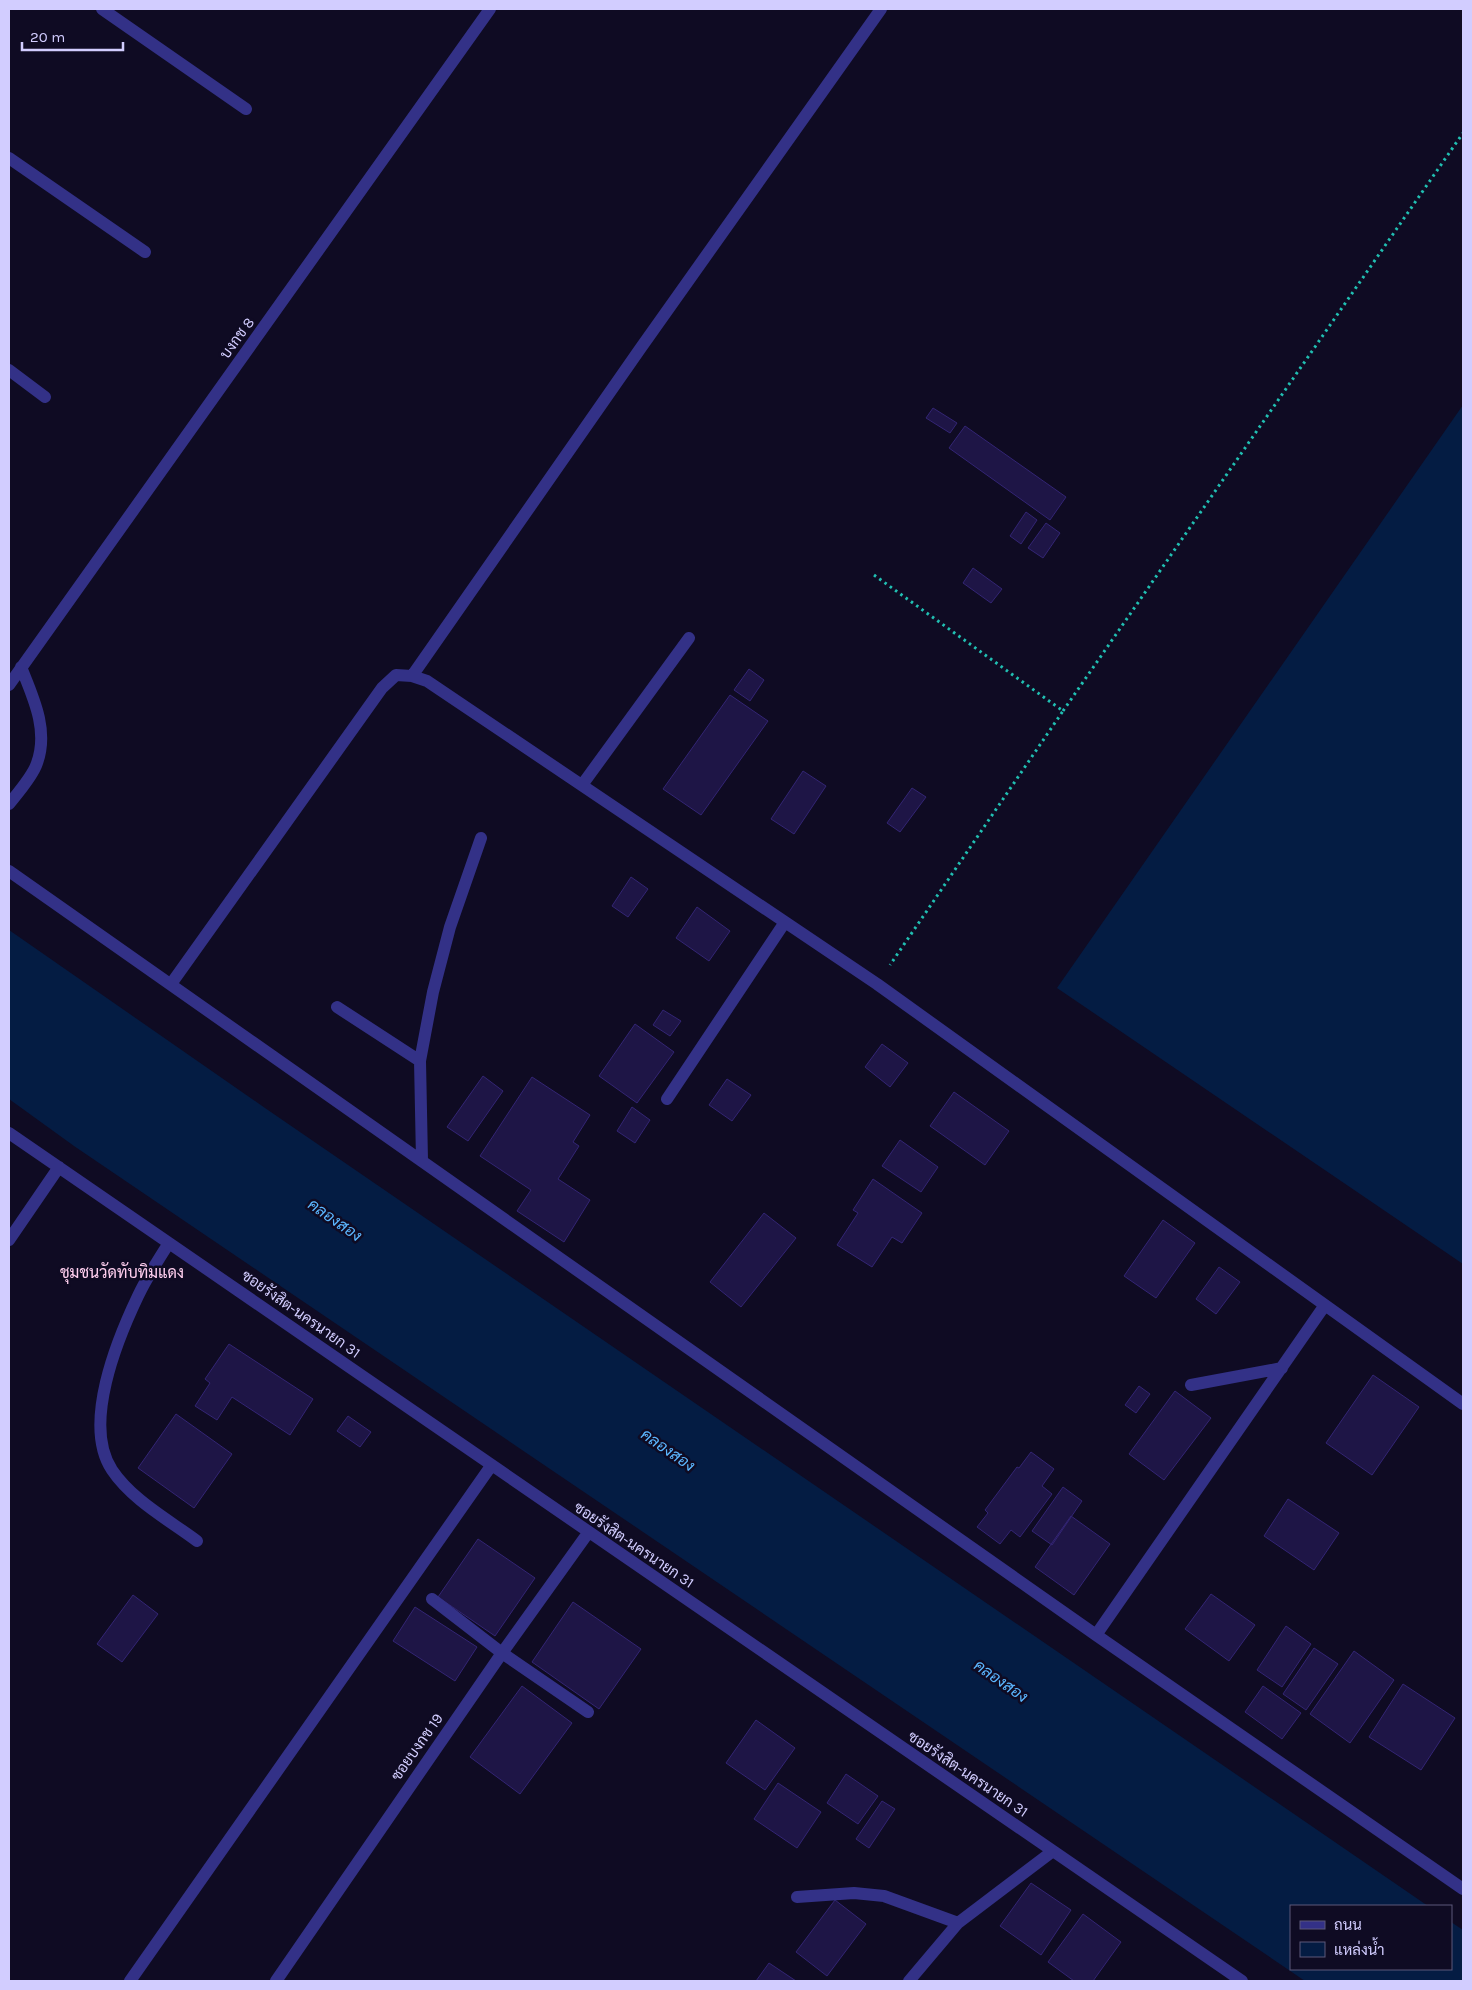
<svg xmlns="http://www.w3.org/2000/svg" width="1472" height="1990" viewBox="0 0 1472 1990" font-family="Karla,Sarabun,sans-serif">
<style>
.water{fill:#041c43}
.building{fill:#1e1546;stroke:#332574}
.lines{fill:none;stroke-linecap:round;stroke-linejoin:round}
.path{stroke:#21bfb2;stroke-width:3;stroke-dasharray:2.5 4;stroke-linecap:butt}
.minor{stroke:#333187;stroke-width:12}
.labels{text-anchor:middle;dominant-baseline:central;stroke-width:5;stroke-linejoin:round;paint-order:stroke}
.street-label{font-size:15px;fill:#d2cdff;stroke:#0f0b23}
.water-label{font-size:16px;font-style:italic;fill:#5bb6ff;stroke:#0f0b23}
.neighbourhood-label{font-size:16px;fill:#ffcfef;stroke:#0f0b23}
</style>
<rect width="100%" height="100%" fill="#0f0b23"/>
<path class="water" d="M1463,405v859l-406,-276z
M9,930l256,178 1163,798h-137v63h160v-47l12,8v51h-158l-1231,-835 -65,-47z"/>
<path class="building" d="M933,408l24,15 -7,10 -24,-15z
M965,426l101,71 -16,23 -101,-72z
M1026,512l11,8 -16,24 -11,-8z
M1046,523l14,10 -17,25 -15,-10z
M973,568l29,21 -11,14 -28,-20z
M749,669l15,11 -14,21 -16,-11z
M730,695l38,26 -67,94 -38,-26z
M803,771l23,15 -32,48 -23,-15z
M912,788l14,9 -26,35 -13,-9z
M631,877l17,12 -20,28 -16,-11z
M697,907l33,24 -21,30 -33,-23z
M663,1010l18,11 -11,15 -17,-11z
M635,1024l39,28 -37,51 -38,-27z
M882,1044l26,19 -18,24 -25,-20z
M483,1076l20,15 -35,50 -21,-14z
M532,1077l58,38 -17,27 6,4 -21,33 32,21 -26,42 -47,-31 14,-21 -51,-34z
M727,1079l24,16 -19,26 -23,-16z
M954,1092l55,39 -24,34 -55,-39z
M632,1107l18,13 -15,23 -18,-12z
M900,1140l38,27 -17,25 -39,-26z
M873,1179l49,34 -20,30 -10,-6 -20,30 -35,-22 21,-32 -5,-3z
M764,1213l32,25 -55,69 -31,-25z
M1163,1220l32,23 -39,55 -32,-22z
M1219,1267l21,15 -24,32 -20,-15z
M229,1344l84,55 -23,36 -58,-38 -15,23 -22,-14 15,-23 -5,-4z
M1373,1375l46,32 -47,68 -46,-32z
M1139,1386l11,8 -14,19 -11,-8z
M1175,1391l36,27 -47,62 -35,-26z
M176,1414l56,40 -38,54 -56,-40z
M348,1416l23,16 -11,15 -23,-16z
M1031,1452l23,17 -12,17 10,8 -32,43 -9,-7 -11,14 -23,-17 11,-14 -3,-3 32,-43 2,1z
M1063,1487l19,14 -30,44 -20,-14z
M1288,1499l51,34 -25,37 -50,-34z
M1071,1516l39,28 -36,51 -39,-28z
M478,1539l57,39 -40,58 -57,-39z
M1211,1594l44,31 -26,36 -44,-32z
M133,1595l25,19 -36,48 -25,-18z
M573,1602l68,47 -42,60 -67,-47z
M415,1607l62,40 -22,34 -62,-40z
M1286,1626l25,18 -29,43 -25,-17z
M1314,1648l24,16 -32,46 -23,-16z
M1354,1651l40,29 -44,63 -40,-29z
M1403,1684l52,34 -34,52 -52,-33z
M522,1686l50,37 -52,71 -50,-37z
M1263,1686l38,27 -19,26 -37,-27z
M756,1720l39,28 -30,42 -39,-27z
M846,1774l32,22 -20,28 -31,-21z
M778,1783l43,29 -24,36 -43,-29z
M882,1801l13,8 -26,39 -13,-9z
M1031,1883l40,27 -30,45 -41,-29z
M835,1900l31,24 -39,52 -31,-24z
M1083,1914l38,28 -28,39h-19l-26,-19z
M769,1963l27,18h-40z"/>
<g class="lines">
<path class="path" d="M874,575l189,136 -173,254
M1063,711l400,-578"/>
<path class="minor" d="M102,9l144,100
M9,158l136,94
M9,370l36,27
M412,676l228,-327 241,-340
M9,685l481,-676
M582,785l107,-147
M9,804c8,-10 24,-28 28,-41 12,-33 -4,-66 -16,-96
M9,871l1087,764 367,254
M171,984l211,-296 14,-13 16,1 15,5 450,303 586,420
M337,1007l83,54
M667,1099l118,-177
M9,1133l1233,848
M422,1160l-2,-99 13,-69 17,-65 31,-89
M9,1240l50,-73
M169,1243c-11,17 -22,34 -31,53 -21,44 -56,129 -26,174 20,30 57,50 85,71
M1191,1385l91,-17
M432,1599l70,54 86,59
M1096,1635l229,-330
M797,1897l57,-4 30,3 74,27
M130,1981l361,-515
M276,1981l226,-328 86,-120
M909,1981l49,-58 95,-72"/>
</g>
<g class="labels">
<g class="street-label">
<text transform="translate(237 338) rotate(-54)">บงกช 8</text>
<text transform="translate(301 1314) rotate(35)">ซอยรังสิต-นครนายก 31</text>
<text transform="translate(634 1545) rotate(34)">ซอยรังสิต-นครนายก 31</text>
<text transform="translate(417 1747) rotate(-55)">ซอยบงกช 19</text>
<text transform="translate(968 1774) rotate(34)">ซอยรังสิต-นครนายก 31</text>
</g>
<g class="water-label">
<text transform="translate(335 1220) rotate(35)">คลองสอง</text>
<text transform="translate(668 1450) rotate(35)">คลองสอง</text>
<text transform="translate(1001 1681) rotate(35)">คลองสอง</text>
</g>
<g class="neighbourhood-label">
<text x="122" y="1272">ชุมชนวัดทับทิมแดง</text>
</g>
</g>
<rect width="1472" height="1990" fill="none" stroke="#d2cdff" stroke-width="20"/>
<rect x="1290" y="1905" width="162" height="65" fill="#0f0b23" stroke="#5d597b"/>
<rect x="1300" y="1921" width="25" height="8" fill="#333187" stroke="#5d597b"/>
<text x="1334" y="1930" font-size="15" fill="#d2cdff">ถนน</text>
<rect x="1300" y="1942" width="25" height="15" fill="#041c43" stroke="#5d597b"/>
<text x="1334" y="1955" font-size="15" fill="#d2cdff">แหล่งน้ำ</text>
<path d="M22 42v8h101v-8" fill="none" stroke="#d2cdff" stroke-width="2.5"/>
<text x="30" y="42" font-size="15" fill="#d2cdff" stroke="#0f0b23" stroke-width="4" paint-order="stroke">20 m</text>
</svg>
